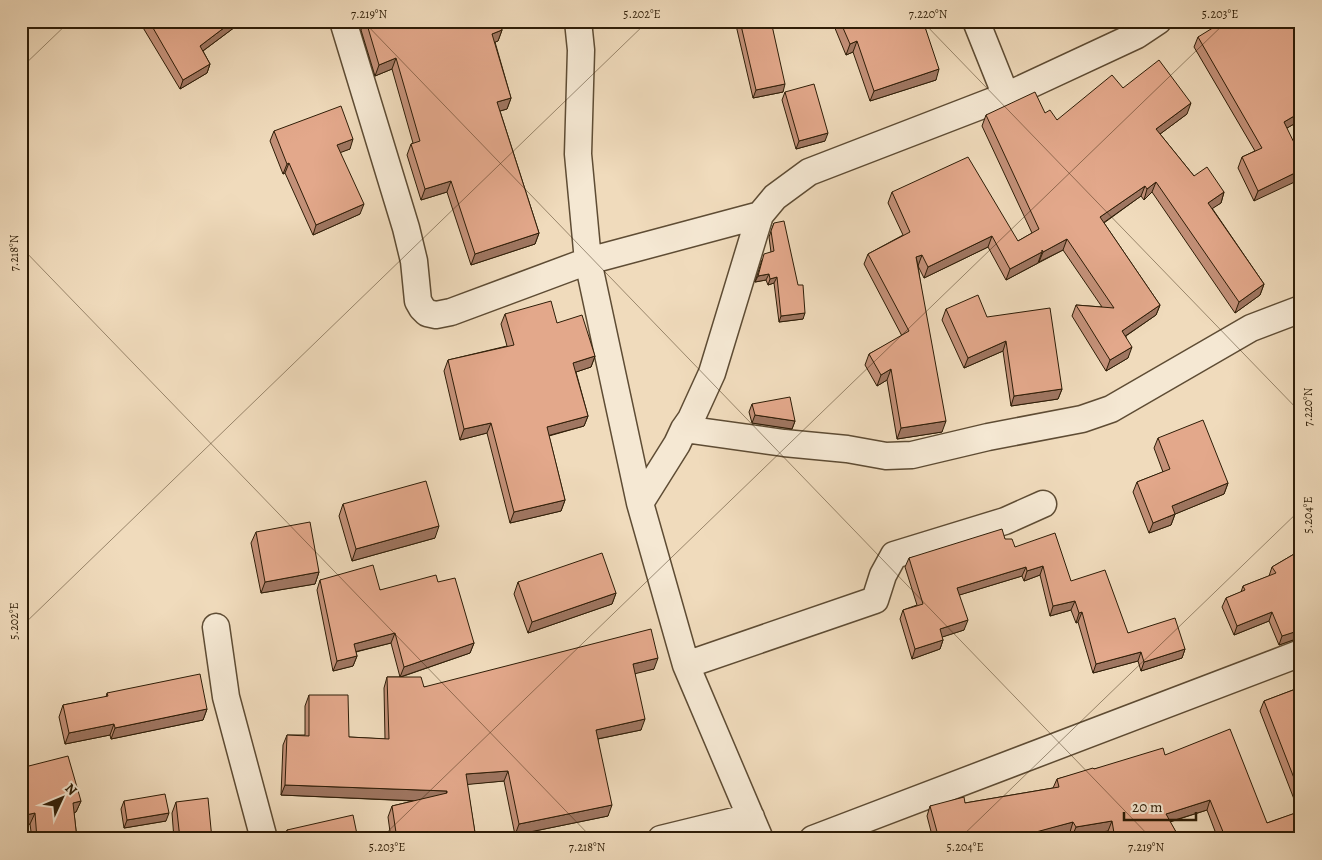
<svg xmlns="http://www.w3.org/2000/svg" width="1322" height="860" viewBox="0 0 1322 860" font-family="Alegreya,serif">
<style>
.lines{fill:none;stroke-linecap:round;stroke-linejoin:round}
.minor-casing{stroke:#5e4c34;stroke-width:29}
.minor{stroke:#f5e8d3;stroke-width:26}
.wall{fill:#c39078;stroke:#2e1d07}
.shaded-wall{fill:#9f7661;stroke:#2e1d07}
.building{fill:#e3a88b;stroke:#2e1d07}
.ticks{fill:none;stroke:#2e1d07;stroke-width:1;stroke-opacity:0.45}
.neatline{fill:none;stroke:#2e1d07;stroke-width:2}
.ticks-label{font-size:12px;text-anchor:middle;fill:#2e1d07}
</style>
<rect width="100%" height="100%" fill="#f0dbbc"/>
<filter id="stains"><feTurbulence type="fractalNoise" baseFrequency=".004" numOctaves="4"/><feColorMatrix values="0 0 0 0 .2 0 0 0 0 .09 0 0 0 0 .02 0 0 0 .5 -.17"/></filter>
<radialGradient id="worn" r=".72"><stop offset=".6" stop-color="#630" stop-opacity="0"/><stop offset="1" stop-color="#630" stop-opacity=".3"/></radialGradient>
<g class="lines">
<defs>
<path id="minor" d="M343,21l63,207 8,33 4,40 4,7 5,5 9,2 15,-3 137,-51 172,-46
M578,21l3,29 -3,104 10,107 52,242 46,162 74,174
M976,21l30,75
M684,429l100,14 63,6 39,7 26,-1 76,-18 94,-18 29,-10 140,-81 50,-19
M640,503l37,-59 7,-15 7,-10 21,-46 48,-158 15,-18 34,-25 197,-76 131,-61 21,-14
M216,627l10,70 38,142
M686,665l189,-65 8,-25 11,-20 111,-34 38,-17
M661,839l90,-22
M813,839l488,-186"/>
</defs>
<use href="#minor" class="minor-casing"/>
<use href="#minor" class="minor"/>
</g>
<path class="wall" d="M138,21h105l-40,30 7,13 -3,9 -27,16 -38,-63z
M364,21h135l3,9 -4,11 -3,1 16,56 -4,11 -7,2 39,122 -4,11 -64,21 -24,-73 -26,8 -14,-45 4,-11 2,-1 -21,-74 -17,7 -14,-46z
M735,21h36l12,71 -30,6z
M832,21h93l-1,2 12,57 -66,21 -17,-49 -7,3z
M1032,21h17l-14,7z
M1301,21v99l-14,8 -33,73 -16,-33 4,-11 13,-6 -61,-104 4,-10z
M1123,88l64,26 -27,20 34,42 30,16 -3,11 -9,5 52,76 -4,11 -25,18 -83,-121 -8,8 -3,-4 -37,27 56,82 -4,10 -30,21 2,22 -22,13 -34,-55 4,-11 26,2 -39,-57 -57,30 -18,-33 -64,31 -6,-12 24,166 -45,7 -10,-59 -10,6 -12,-21 4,-11 33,-18 -38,-72 4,-10 35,-19 -15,-32 4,-11 126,49 14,-8 -50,-107 4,-11 59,-2 12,7z
M785,92l40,49 -29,8 -14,-49z
M274,131l76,18 -10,3 20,62 -47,21 -28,-62 -2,1 -13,-33z
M774,223l29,96 -24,3 -5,-39 -6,2 -2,-5 -11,2 7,-22 9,-8 -2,-15z
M946,309l41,8 75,72 -4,10 -47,7 -8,-55 -39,17 -22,-48z
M505,314l52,9 38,33 -4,11 -15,5 12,44 -4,10 -35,10 16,64 -4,11 -51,12 -23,-90 -27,7 -16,-69 4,-11 59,-14 -6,-22z
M752,404l43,17 -3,8 -40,-6 -3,-11z
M1158,438l70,45 -4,11 -49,20 -4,11 -22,8 -16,-41 4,-10 26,-10 -9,-24z
M343,504l92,34 -83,23 -13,-45z
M256,532l63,40 -4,12 -54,9 -10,-50z
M1005,539l10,8 56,34 57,52 57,16 -3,9 -41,13 -3,-10 -45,12 -15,-51 -2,1 -5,-13 -21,6 -10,-41 -16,6 -2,-5 -63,19 5,35 -22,7 1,3 -3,9 -28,10 -12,-40 3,-9 14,-5 -12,-38 4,-9z
M1301,550v88l-5,1 -17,6 -10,-24 -35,14 -12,-28 4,-9 15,-6 2,-6 26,-10 3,-9z
M320,580l60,10 58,-8 36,61 -4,10 -69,24 23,10 230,-18 -19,4 6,57 -43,9 10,77 -93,19 -11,-54 -37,3 9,55h-85l-3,-22 4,-11 21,-5 -132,-6 2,-50 4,-10h18v-29l4,-11 40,42 36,2 -1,-51 3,-11h13l-9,-34 -35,9 1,4 -4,10 -20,5 -16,-81z
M518,582l98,11 -4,11 -84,29 -14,-39z
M1301,687v152h-83l-11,-29 -37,12 10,17h-71l-1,-8 -36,6 -2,-5 -26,7h-111l-6,-23 3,-10 35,-3 88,-15 4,-9 37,-10 71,-14 102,68 32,-11 -39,-101 4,-10z
M107,693l100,16 -4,11 -92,19 -1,-4 -45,9 -6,-27 4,-12 43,-8z
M21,768l60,33 -5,11 -2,1 3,26h-45l-2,-15 -9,3z
M124,801l42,20 -42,7 -3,-19z
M176,802l36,37h-38l-2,-26z
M287,830l71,9h-75z"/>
<path class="shaded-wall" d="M233,21h10l-47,35 4,-10z
M1037,21h12l-14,7z
M502,30l-4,11 -10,4 4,-11z
M857,41l-4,11 -7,3 4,-11z
M396,58l-4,11 -17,7 4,-11z
M210,64l-3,9 -27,16 3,-9z
M939,69l-3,11 -66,21 4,-10z
M785,84l-2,8 -30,6 3,-8z
M511,98l-4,11 -14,4 4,-11z
M1191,103l-4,11 -35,26 4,-11z
M1301,112v8l-21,12 4,-10z
M828,133l-3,8 -29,8 3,-8z
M353,139l-3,10 -16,6 3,-10z
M289,163l-4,10 -2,1 4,-10z
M1301,170v9l-47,22 4,-10z
M451,181l-4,11 -26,8 4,-11z
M1156,182l-4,10 -8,8 3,-11z
M1145,186l-4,10 -45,32 4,-11z
M1224,192l-3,11 -17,11 4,-11z
M364,204l-4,10 -47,21 3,-10z
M539,233l-4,11 -64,21 4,-11z
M992,236l-4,11 -64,31 4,-11z
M1067,239l-4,11 -24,12 4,-10z
M1042,252l-4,11 -32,17 4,-11z
M922,255l-4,11 -2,-9z
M769,274l-3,6 -11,2 3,-6z
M777,277l-3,6 -6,2 2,-6z
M1264,284l-4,11 -25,18 4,-11z
M1160,305l-4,10 -38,26 4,-10z
M805,313l-2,6 -24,3 2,-6z
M1006,341l-3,10 -39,17 4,-10z
M1132,347l-4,11 -22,13 4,-11z
M595,356l-4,11 -21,7 3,-11z
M891,369l-4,11 -10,6 4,-11z
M1062,389l-4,10 -47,7 3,-10z
M755,415l40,6 -3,8 -40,-6z
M588,416l-4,10 -41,11 4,-10z
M946,421l-4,11 -45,7 4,-11z
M491,423l-4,10 -27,7 4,-11z
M1228,483l-4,11 -56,23 4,-11z
M565,500l-4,11 -51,12 4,-11z
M1175,514l-4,11 -22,8 4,-10z
M439,526l-4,12 -83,23 4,-12z
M1043,566l-3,9 -16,6 3,-10z
M1026,567l-4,9 -69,21 4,-9z
M319,572l-4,12 -54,9 4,-11z
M616,593l-4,11 -84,29 4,-11z
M1075,601l-4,9 -21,6 3,-10z
M1082,612l-4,10 -2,1 3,-10z
M1272,612l-3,9 -35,14 3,-9z
M968,620l-4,10 -28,9 4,-10z
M1299,630h2v8l-5,1 -17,6 3,-9z
M395,633l-4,10 -41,10 4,-9z
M943,640l-3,9 -28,10 3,-10z
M474,643l-4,10 -70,24 4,-10z
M1185,649l-3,9 -41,13 3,-9z
M1141,652l-3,9 -45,12 3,-9z
M357,656l-4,10 -20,5 4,-10z
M658,658l-4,11 -24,6 3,-11z
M207,709l-4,11 -92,19 4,-11z
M645,719l-4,11 -49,10 4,-10z
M114,724l-4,11 -45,9 4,-11z
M508,771l-4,10 -42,4 4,-11z
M285,785l162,6 -4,11 -162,-7z
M1210,800l-3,10 -45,14 4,-10z
M81,801l-5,11 -7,2 4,-11z
M612,805l-4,11 -93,19 4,-11z
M35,813l-5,11 -9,3v-11z
M169,813l-3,8 -42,7 3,-8z
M1112,821l-4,10 -36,6 4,-10z
M1073,822l-3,10 -26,7h-37z"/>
<path class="building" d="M149,21h84l-33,25 10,18 -27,16z
M366,21h133l3,9 -10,4 19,64 -14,4 42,131 -64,21 -24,-73 -26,8 -14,-45 9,-3 -24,-83 -17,7z
M740,21h31l14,63 -29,6z
M840,21h83l16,48 -65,22 -17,-50 -7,3z
M1224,21h77v91l-17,10 17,35v13l-43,21 -16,-34 20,-9 -64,-111z
M1159,60l32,43 -35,26 38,47 13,-9 17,25 -16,11 56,81 -25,18 -83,-120 -9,7 -2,-3 -45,31 60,88 -38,26 10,16 -22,13 -34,-55 38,3 -47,-69 -24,13 -1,-2v2l-32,17 -18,-33 -64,31 -6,-12 -6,2 30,164 -45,7 -10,-59 -10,6 -12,-21 40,-23 -41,-77 42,-22 -18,-40 76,-35 50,84 21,-12 -53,-114 49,-23 10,21 5,-3 7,10 55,-45 11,13z
M814,84l14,49 -29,8 -14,-49z
M341,106l12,33 -16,6 27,59 -48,21 -27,-62 -2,1 -13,-33z
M784,221l14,64h5l2,28 -24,3 -4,-39 -7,2 -1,-5 -11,2 6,-22 10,-3 -3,-20 3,-8z
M978,295l9,22 63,-9 12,81 -48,7 -8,-55 -38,17 -22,-49z
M551,301l6,22 25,-8 13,41 -22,7 15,53 -41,11 18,73 -51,12 -23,-89 -27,6 -16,-69 66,-15 -9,-31z
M790,397l5,24 -40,-6 -3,-11z
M1203,420l25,63 -56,23 3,8 -22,9 -16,-41 33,-13 -12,-31z
M426,481l13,45 -83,23 -13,-45z
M310,522l9,50 -54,10 -9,-50z
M1002,529l3,10h7l3,8 40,-14 16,48 34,-11 23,63 47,-15 10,31 -41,13 -3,-10 -45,12 -14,-52 -3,1 -4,-12 -22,5 -10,-40 -16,5 -1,-4 -69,21 11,32 -28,9 3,11 -28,9 -12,-39 20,-6 -14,-46z
M1301,550v80l-19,6 -10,-24 -35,14 -11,-28 19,-8 -2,-4 33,-13 -4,-6z
M602,553l14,40 -84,29 -14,-40z
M373,565l7,25 56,-15 2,7 17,-4 19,65 -70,24 -9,-34 -41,11 3,12 -20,5 -17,-81z
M651,629l7,29 -25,6 12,55 -49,11 16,75 -93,19 -11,-53 -42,3 10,65h-79l-5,-33 55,-13v-2l-162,-6 2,-50 22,1v-41h39l1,42 40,2 -2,-62h34l3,10z
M200,674l7,35 -92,19 -1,-4 -45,9 -6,-28 45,-9 -1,-3z
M1301,687v109l-37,-95z
M1230,729l37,94 34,-12v28h-75l-16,-39 -44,14 14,25h-65l-3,-18 -36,6 -3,-5 -37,10v2l-29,5h-68l-9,-33 34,-9 1,6 94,-16 -2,-8 36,-11 1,1 69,-21 2,7z
M68,756l13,45 -8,2 4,36h-40l-2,-26 -14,3v-48z
M165,794l4,19 -42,7 -3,-19z
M208,798l4,41h-32l-4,-37z
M353,815l5,24h-69l-2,-9z"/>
<path class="ticks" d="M363,21l789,818M922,21l379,392M21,68l49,-47M21,247l572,592M21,627l627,-606M21,826l12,13M380,839l847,-818M959,839l342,-330"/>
<rect width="1322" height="860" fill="none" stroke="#f0dbbc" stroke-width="55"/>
<g transform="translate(62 798) rotate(46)" stroke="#f5e8d3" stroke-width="4" paint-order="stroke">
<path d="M0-4L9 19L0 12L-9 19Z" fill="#2e1d07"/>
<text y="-8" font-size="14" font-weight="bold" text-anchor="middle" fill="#2e1d07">N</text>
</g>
<path d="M1124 812v8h72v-8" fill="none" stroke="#2e1d07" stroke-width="2.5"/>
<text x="1132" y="812" font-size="15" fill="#2e1d07" stroke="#f5e8d3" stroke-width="4" paint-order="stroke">20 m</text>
<rect x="28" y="28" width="1266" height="804" class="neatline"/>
<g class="ticks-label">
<text x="369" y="18">7.219°N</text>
<text x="642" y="18">5.202°E</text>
<text x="928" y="18">7.220°N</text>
<text x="1220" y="18">5.203°E</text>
<text transform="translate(14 253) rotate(-90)" y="4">7.218°N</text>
<text transform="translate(1308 407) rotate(-90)" y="4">7.220°N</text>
<text transform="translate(1308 515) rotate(-90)" y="4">5.204°E</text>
<text transform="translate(14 621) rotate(-90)" y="4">5.202°E</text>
<text x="387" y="851">5.203°E</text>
<text x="587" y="851">7.218°N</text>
<text x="965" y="851">5.204°E</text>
<text x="1146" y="851">7.219°N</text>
</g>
<rect width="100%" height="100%" filter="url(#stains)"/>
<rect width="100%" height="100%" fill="url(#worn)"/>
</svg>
